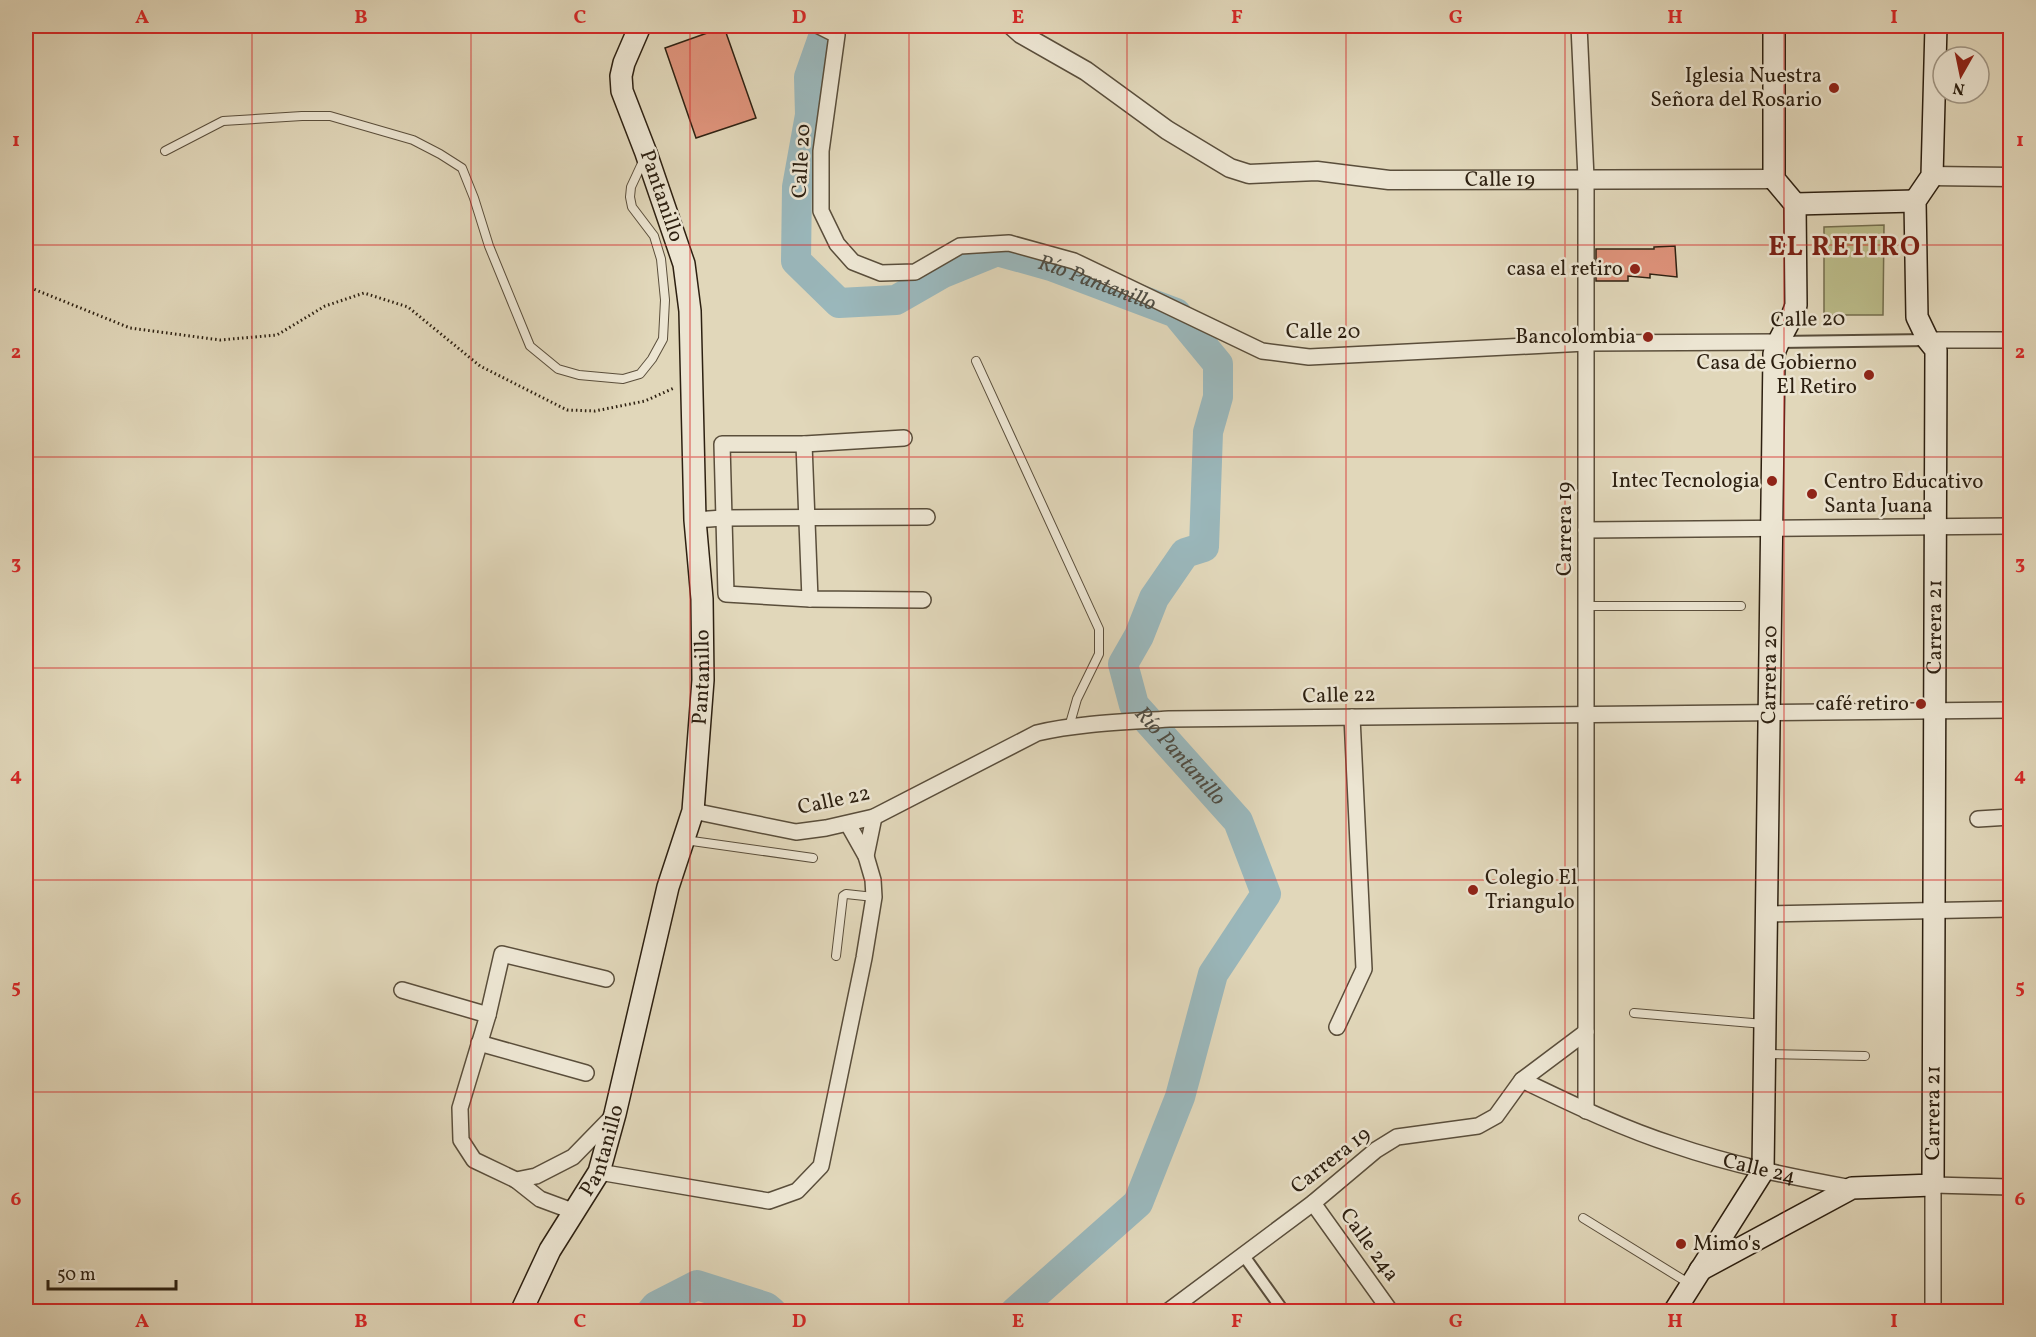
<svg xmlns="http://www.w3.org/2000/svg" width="2036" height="1337" viewBox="0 0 2036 1337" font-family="Vollkorn,serif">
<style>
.green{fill:#bbbc8a;stroke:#746e4e;stroke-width:1.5}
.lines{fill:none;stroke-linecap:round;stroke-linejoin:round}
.river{stroke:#9ab7bb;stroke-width:30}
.building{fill:#df937b;stroke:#2d2011;stroke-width:1.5}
.service-casing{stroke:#5a4e3b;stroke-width:10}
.pedestrian-casing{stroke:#5a4e3b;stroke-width:14}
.minor-casing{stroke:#5a4e3b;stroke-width:18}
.tertiary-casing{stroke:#5a4e3b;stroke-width:21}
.secondary-casing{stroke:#2d2011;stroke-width:24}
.path{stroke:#2d2011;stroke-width:3;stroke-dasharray:1.5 3;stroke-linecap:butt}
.service{stroke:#ece5d2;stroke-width:8}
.pedestrian{stroke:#ece5d2;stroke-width:10}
.minor{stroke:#ece5d2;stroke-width:15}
.tertiary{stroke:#ece5d2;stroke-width:18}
.secondary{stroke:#ece5d2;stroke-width:21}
.grid{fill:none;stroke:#d62828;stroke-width:1.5;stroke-opacity:0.55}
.poi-dot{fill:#8f2418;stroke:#ece5d2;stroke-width:2}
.labels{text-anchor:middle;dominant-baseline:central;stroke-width:5;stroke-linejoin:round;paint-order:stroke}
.poi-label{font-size:21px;fill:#2d2011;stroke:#ece5d2;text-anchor:end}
.street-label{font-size:21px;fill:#2d2011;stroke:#ece5d2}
.water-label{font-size:22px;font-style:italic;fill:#4e4d44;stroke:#ece5d2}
.district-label{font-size:27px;font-weight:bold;letter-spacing:1.5px;fill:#7a1f14;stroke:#ece5d2}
.neatline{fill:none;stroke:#d62828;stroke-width:2}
.grid-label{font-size:20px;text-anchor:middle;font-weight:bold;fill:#d62828}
</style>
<rect width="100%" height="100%" fill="#e1d7ba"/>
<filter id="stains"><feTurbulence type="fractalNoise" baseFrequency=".00333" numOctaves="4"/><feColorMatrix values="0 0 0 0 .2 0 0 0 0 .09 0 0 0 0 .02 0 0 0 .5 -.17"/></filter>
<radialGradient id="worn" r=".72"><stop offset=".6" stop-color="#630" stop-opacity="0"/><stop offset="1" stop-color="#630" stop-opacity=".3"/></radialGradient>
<path class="green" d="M1884,225l-1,90h-59v-88z"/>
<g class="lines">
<g class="river">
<path id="s1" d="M827,26l-18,51 1,38 -13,72 -1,74 43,42 57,-3 47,-27 54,-22 54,15 125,47 42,51v33l-10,35 -4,115 -19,6 -31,45 -15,38 -16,28 11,41 104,116 28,73 -53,80 -33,123 -42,106 -123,109"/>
<path d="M651,1312l5,-6 41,-21 69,22 6,5"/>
</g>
</g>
<path class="building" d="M724,27l32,91 -60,20 -31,-90z
M1675,246l2,31 -27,-3v4l-22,-2v5h-32v-32h58v-2z"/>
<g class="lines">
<defs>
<path id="service" d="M165,151l58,-30 79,-5h28l83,24 27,14 22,14 12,30 15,48 41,100 28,23 21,6 44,4 17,-5 12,-15 11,-20 2,-39 -4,-41 -7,-23 -22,-29 -2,-10 1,-10 13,-28
M976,361l123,268v25l-22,45 -8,28
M1586,606h155
M685,840l128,18
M836,956l7,-60 3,-2 28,3
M1634,1013l130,11
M1766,1054l99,2
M1583,1218l107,66"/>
<path id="pedestrian" d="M1778,342l150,-2
M1244,1256l40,56"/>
<g id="minor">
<path d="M819,26l18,9 -16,116v60l16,33 16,18 28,11 34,-1 45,-26 49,-3 65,18 188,90 47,6 277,-14 191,-1"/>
<path d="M1579,26l7,152v933"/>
<path d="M1928,340h82"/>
<path d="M904,438l-100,6h-82l4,150 84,5 113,1"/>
<path d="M804,444l6,155"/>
<path d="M695,520l28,-2 204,-1"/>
<path d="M1586,530l424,-4"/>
<path d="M693,811l103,21 30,-4 48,-11 163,-84c43,-10 88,-11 132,-14l841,-9"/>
<path d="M1978,819l32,-2"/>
<path d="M866,856l8,-39"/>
<path d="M1766,914l244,-5"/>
<path d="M606,979l-104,-25 -14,61 -28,93 1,32 13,20 42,20 20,-4 37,-19 40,-41"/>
<path d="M402,990l86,25"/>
<path d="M1337,1027l27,-58 -12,-252"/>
<path d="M479,1043l107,30"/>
<path id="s2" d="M1522,1080c50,24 99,48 152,65 58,20 118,32 178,43"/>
<path d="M599,1172l170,29 28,-10 24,-25 43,-208 10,-61 -1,-17 -7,-24 -18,-32"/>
<path d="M516,1180l24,19 35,13"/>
<path d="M1313,1203l78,109"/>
<path d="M1167,1312l146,-109 63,-53 21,-13 81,-11 18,-10 26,-36 64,-48"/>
<path d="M1933,1312v-127l77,2"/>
</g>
<g id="tertiary">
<path id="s3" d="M1012,26l9,8 65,37 81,59 63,38 19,6 68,-3 72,9 385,-1"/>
<path d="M1932,176l78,1"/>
</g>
<g id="secondary">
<path d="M1795,204l120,-3"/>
<path id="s4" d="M1700,1270l152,-82 81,-3 3,-835 -8,-10 -11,-23 -2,-116 17,-25 4,-150"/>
<path id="s5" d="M521,1312l29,-62 49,-78 16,-58 53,-227 25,-76 10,-131 -1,-81 -7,-79 -5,-209 -6,-47 -38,-111 -24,-62 -1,-15 3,-13 16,-37"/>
<path id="s6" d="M1674,1312l89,-141 11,-817c5,-18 17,-31 22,-49l-1,-101 -21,-25v-153"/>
</g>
</defs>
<use href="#service" class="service-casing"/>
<use href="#pedestrian" class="pedestrian-casing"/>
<use href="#minor" class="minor-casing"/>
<use href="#tertiary" class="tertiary-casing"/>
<use href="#secondary" class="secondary-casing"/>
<path class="path" d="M26,286l104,42 90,12 57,-5 48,-29 39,-13 44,14 72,59 87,44 28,1 50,-10 29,-13"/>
<use href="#service" class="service"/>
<use href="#pedestrian" class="pedestrian"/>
<use href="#minor" class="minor"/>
<use href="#tertiary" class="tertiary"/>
<use href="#secondary" class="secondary"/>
</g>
<path class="grid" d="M252,26v1286M471,26v1286M690,26v1286M909,26v1286M1127,26v1286M1346,26v1286M1565,26v1286M1784,26v1286M26,245h1984M26,457h1984M26,668h1984M26,880h1984M26,1092h1984"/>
<g class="poi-dot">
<circle cx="1834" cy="88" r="6"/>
<circle cx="1635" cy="269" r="6"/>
<circle cx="1648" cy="337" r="6"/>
<circle cx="1869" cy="375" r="6"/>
<circle cx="1772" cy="481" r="6"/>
<circle cx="1812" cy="494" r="6"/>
<circle cx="1921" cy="704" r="6"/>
<circle cx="1473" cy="890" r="6"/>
<circle cx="1681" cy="1244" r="6"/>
</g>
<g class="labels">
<g class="poi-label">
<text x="1822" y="76">Iglesia Nuestra<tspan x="1822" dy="24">Señora del Rosario</tspan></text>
<text x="1623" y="269">casa el retiro</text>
<text x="1636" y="337">Bancolombia</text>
<text x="1857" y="363">Casa de Gobierno<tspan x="1857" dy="24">El Retiro</tspan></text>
<text x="1760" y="481">Intec Tecnologia</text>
<text x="1824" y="482" text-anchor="start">Centro Educativo<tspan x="1824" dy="24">Santa Juana</tspan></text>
<text x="1909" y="704">café retiro</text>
<text x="1485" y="878" text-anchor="start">Colegio El<tspan x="1485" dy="24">Triangulo</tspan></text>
<text x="1693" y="1244" text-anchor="start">Mimo's</text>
</g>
<g class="street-label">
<text transform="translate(802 161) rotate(-87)">Calle 20</text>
<text stroke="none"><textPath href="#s3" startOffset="532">Calle 19</textPath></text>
<text transform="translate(661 196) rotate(71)">Pantanillo</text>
<text transform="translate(1808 320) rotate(-1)">Calle 20</text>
<text x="1323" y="332">Calle 20</text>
<text transform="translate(1565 529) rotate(-90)">Carrera 19</text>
<text stroke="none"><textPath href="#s4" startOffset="812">Carrera 21</textPath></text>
<text stroke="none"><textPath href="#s6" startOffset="663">Carrera 20</textPath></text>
<text stroke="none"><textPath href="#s5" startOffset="668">Pantanillo</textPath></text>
<text transform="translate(1339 696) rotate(-1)">Calle 22</text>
<text transform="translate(834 801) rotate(-12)">Calle 22</text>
<text stroke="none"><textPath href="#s4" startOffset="326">Carrera 21</textPath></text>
<text stroke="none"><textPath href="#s5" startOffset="182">Pantanillo</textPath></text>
<text transform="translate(1331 1161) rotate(-38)">Carrera 19</text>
<text stroke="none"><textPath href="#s2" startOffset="254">Calle 24</textPath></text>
<text transform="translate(1369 1245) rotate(54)">Calle 24a</text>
</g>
<g class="water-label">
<text stroke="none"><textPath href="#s1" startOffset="574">Río Pantanillo</textPath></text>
<text stroke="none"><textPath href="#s1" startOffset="1168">Río Pantanillo</textPath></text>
</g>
<g class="district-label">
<text x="1845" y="248">EL RETIRO</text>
</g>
</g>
<rect width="2036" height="1337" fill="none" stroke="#e1d7ba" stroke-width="66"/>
<g transform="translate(1961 75) rotate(189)"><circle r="28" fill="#ece5d2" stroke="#a09685" stroke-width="1.5"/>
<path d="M0-4.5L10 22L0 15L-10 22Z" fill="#8f2418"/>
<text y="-9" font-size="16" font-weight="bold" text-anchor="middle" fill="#2d2011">N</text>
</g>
<path d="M48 1280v9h128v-9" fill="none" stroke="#2d2011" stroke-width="3"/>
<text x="57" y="1280" font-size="18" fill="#2d2011" stroke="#ece5d2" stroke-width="4.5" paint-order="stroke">50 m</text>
<rect x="33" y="33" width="1970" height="1271" class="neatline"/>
<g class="grid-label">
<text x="142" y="23">A</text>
<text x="361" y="23">B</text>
<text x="580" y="23">C</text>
<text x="799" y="23">D</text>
<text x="1018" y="23">E</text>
<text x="1237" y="23">F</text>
<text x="1456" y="23">G</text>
<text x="1675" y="23">H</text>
<text x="1894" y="23">I</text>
<text x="16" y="146">1</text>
<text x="2020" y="146">1</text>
<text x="16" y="358">2</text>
<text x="2020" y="358">2</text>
<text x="16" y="569">3</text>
<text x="2020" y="569">3</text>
<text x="16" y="781">4</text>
<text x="2020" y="781">4</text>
<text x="16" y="993">5</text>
<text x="2020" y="993">5</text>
<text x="16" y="1205">6</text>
<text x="2020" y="1205">6</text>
<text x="142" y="1327">A</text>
<text x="361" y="1327">B</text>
<text x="580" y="1327">C</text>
<text x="799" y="1327">D</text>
<text x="1018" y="1327">E</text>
<text x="1237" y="1327">F</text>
<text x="1456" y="1327">G</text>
<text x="1675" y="1327">H</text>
<text x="1894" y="1327">I</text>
</g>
<rect width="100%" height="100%" filter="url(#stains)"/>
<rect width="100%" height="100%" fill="url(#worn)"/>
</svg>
